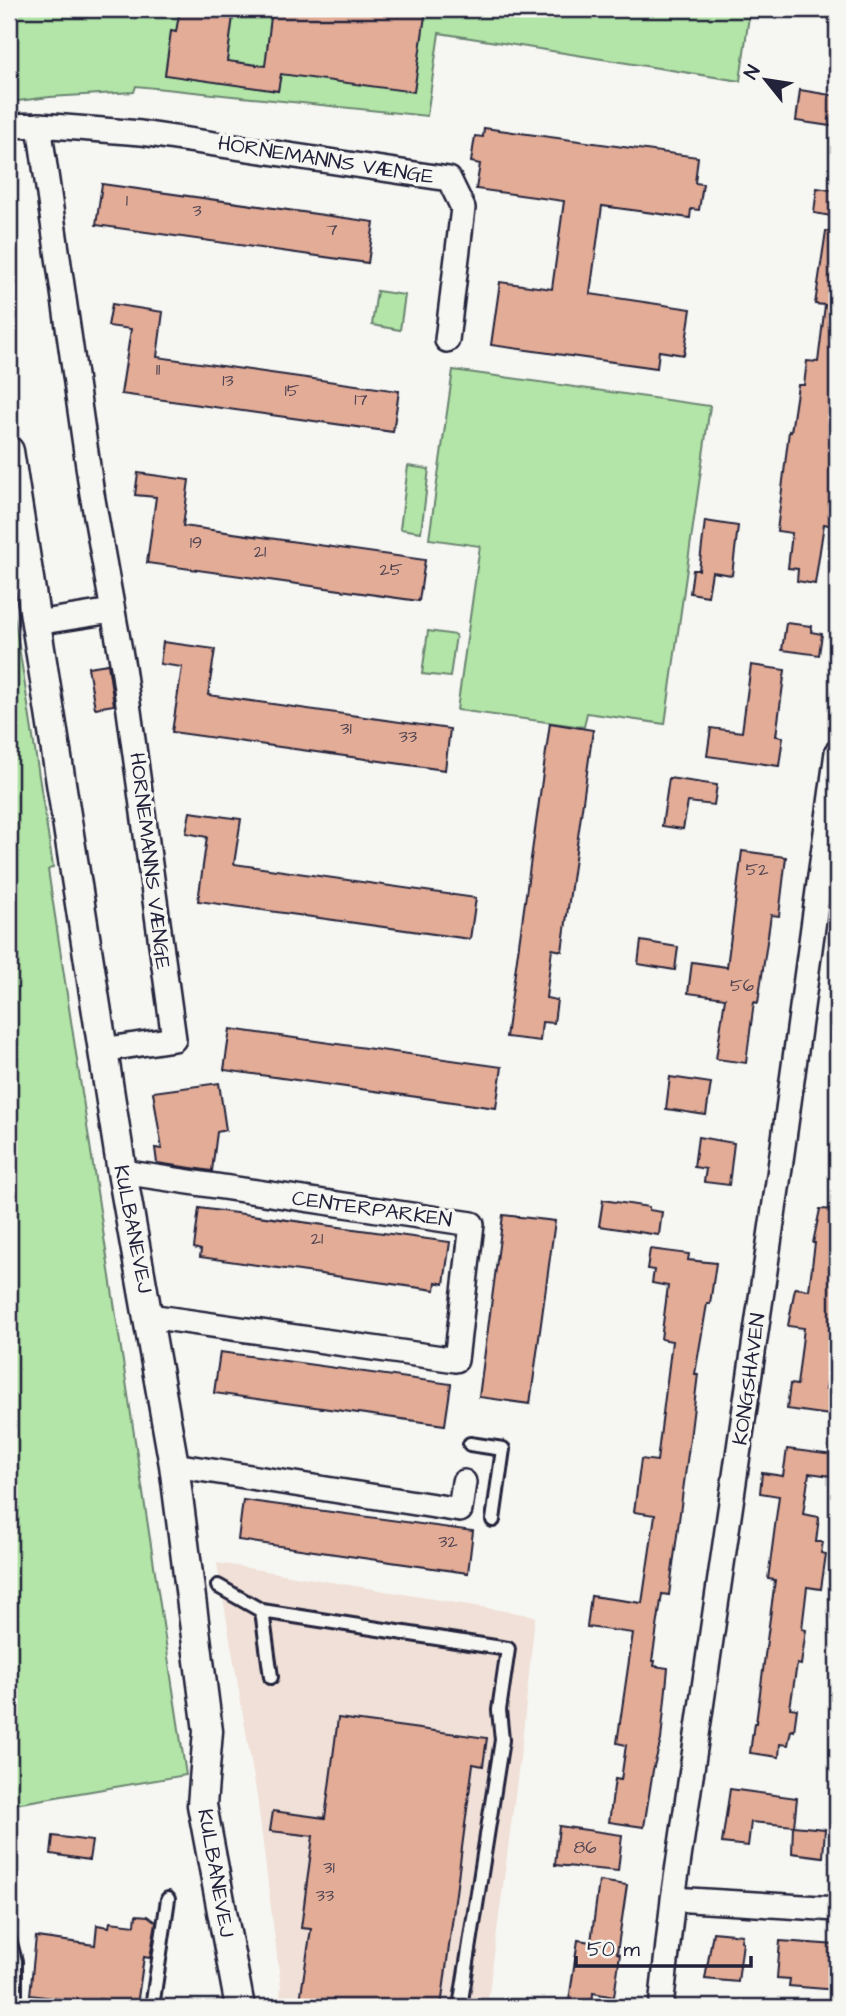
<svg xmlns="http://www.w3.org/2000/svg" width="846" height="2016" viewBox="0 0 846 2016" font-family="'Architects Daughter',sans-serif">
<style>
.built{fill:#f0e0d7}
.green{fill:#b2e5a7;stroke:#6a8471;stroke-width:2}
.building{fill:#e2ac97;stroke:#22223b;stroke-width:2}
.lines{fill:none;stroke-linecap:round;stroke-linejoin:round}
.service-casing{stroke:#22223b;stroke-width:18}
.minor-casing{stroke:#22223b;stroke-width:28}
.tertiary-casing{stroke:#22223b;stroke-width:33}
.service{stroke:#f6f6f2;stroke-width:12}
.minor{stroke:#f6f6f2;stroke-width:23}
.tertiary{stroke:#f6f6f2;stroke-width:28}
.labels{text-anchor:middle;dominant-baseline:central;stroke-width:7;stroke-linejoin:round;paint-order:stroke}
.number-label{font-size:18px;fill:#524452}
.street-label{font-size:21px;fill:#22223b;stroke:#f6f6f2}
</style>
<rect width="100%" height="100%" fill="#f6f6f2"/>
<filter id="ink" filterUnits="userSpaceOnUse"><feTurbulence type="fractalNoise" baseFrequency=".0143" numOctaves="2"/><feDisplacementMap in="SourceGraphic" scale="14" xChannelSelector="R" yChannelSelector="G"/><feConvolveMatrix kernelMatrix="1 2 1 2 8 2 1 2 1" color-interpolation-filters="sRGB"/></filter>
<g filter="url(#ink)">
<path class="built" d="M217,1563l318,53 -13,126 -35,265h-208l2,-20 -24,-191z"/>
<path class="green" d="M9,9h741l-10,72 -301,-48 -12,83 -291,-30 -2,6 -84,5 -41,5z
M377,291l28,4 -5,35 -28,-5z
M453,370l257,36 -45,318 -78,-11 -3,14 -127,-17 23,-164 -51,-7z
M408,466l21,3 -8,63 -21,-3z
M9,582l44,285 -5,3 138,905 -177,30z
M428,631l28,4 -6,42 -28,-3z"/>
<path class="building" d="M180,9h54l-7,52 38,5 7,-57h154l-12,83 -133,-18 -3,17 -113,-16 6,-44 5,1z
M800,90l37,6v31l-41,-6z
M484,128l214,29 -3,26 8,1 -4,26 -8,-1 -1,9 -88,-12 -12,88 101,15 -7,46 -25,-4 -2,17 -166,-23 9,-63 52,7 12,-88 -88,-12 4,-25 -9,-2 4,-26 8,1z
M102,184l272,38 -6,41 -272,-38z
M817,188l20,3v26l-23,-4z
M826,231l11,1v264l-4,30 -9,-2 -9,60 -18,-3 1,-12 -10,-1 4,-35 -15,-2 12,-100 2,1 7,-47h6l3,-24 11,1 7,-57 -10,-1z
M112,304l51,8 -6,45 242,34 -6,41 -272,-38 10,-65 -23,-3z
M138,473l51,7 -6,46 242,34 -6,41 -272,-38 9,-66 -21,-2z
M705,521l33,5 -6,49 -20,-3 -4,24 -18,-3 3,-23h6z
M786,623l26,3 -1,6 11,2 -3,21 -37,-5z
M163,642l52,7 -7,46 242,34 -5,41 -273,-38 10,-65 -22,-3z
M108,664l6,41 -19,3 -7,-41z
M751,665l34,5 -9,66 7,1 -4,29 -72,-10 4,-28 31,4z
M550,723l43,7 -31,221 -10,-2 -6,49 11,2 -3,23 -12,-1 -2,19 -34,-4z
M669,778l48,7 -3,20 -26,-3 -5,27 -21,-3z
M190,812l51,7 -7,45 242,34 -6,41 -272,-38 9,-64 -21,-4z
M742,851l44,6 -7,59 -8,-1 -13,88 -4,-1 -8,61 -30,-4 9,-61 -37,-5 4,-31 35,5z
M641,941l37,6 -3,23 -37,-6z
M230,1029l272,38 -6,41 -272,-38z
M670,1077l41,6 -5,32 -40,-6z
M219,1083l7,47 -9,2 -5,39 -55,-8 -2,-15 7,1 -9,-57z
M698,1137l36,6 -5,42 -25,-3 2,-13 -12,-2z
M603,1200l46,7v3l13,2 -3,23 -60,-9z
M199,1208l251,34 -6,42 -8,-2 -1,8 -235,-33 1,-7 -7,-2z
M820,1209l17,1v111l-11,68 11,1v26l-50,-7 3,-25 7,1 7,-57 -16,-2 7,-38 14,2 6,-47h-2z
M503,1215l52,6 -25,183 -51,-7z
M650,1249l39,5 -1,6 28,3 -6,41h-3l-12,70h3l-7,57 -22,164 -7,-1 -10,67h3l-1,5 14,2 -7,72 -8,30 -9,57 -35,-5 6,-43 6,1 5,-35 -9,-2 16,-110 -46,-6 4,-31 51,7 13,-88 -21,-3 7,-53 16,2 15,-120 -11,-2 7,-53 -16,-3 2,-13 -7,-1z
M220,1352l231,32 -6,41 -231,-32z
M787,1449l47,6 -2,21 -23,-3 -6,41 16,3 -3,25h7l-2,11 5,1 -5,35 -14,-2 -5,42 4,1 -5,35 -4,-1 -7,44 7,1 -3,22 -3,-1 -3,15 -8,-1 -1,13 -29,-4 4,-30h2l19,-143 -7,-1 11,-83 -19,-3 2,-20 21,3z
M243,1500l230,31 -5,42 -230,-33z
M338,1718l149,20 -4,28 -10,-2 -32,243h-142l12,-78 -10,-1 12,-92 -43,-5 3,-20 52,7z
M730,1789l67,9 -3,28 -43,-4 -3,24 -26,-3z
M559,1826l63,9 -4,36 -63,-6z
M793,1826l32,3 -2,28 -31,-4z
M53,1836l39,5 -3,19 -38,-6z
M599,1881l28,4 -10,68 3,1 -6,43 -21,-4 -1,14h-24l10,-67 13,2z
M136,1915l12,1 8,6 -6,36 -6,-1 -7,48 -38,-6v5l-69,-9 6,-58 59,8 2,-20 12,2 1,-5 25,3z
M713,1932l29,3 -1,6 2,1 -5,40 -33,-3z
M780,1941l57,4v45l-48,-4 1,-7 -13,-1z"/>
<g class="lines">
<defs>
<path id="service" d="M470,1444l33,5 -10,71
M218,1586l44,25 246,38 -9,61 3,30 -42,267
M262,1611l9,66
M9,1939l6,22v46
M152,2007l16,-108"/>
<path id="minor" d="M39,125l53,369 31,173 51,372 -72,11
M9,126l30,-1 102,8 308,46 14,29 -16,132
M36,623l76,-12
M122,1172l350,52 -16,136 -307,-44
M174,1465l286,45 4,-28
M673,1899l164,10
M661,2007l12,-108 106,-724 58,-423"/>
<path id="tertiary" d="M9,451l113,721 52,293 34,266 -6,74 38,202"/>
</defs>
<use href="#service" class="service-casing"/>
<use href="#minor" class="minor-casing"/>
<use href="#tertiary" class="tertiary-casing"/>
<use href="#service" class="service"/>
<use href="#minor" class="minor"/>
<use href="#tertiary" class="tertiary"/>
</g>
</g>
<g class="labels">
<g class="number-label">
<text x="127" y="200">1</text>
<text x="197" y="210">3</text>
<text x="332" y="229">7</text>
<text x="158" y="369">11</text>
<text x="228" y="380">13</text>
<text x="292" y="390">15</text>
<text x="361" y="399">17</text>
<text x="196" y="542">19</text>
<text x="260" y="551">21</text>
<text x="391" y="569">25</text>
<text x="346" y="728">31</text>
<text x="408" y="736">33</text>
<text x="757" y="869">52</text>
<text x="742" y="985">56</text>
<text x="317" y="1238">21</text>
<text x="448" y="1541">32</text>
<text x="585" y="1847">86</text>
<text x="329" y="1867">31</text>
<text x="325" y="1895">33</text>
</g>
<g class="street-label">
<text transform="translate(326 160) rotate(9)">HORNEMANNS VÆNGE</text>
<text transform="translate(150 861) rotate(83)">HORNEMANNS VÆNGE</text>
<text transform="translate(372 1209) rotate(8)">CENTERPARKEN</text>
<text transform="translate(133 1229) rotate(79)">KULBANEVEJ</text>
<text transform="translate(749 1379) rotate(-82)">KONGSHAVEN</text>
<text transform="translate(216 1873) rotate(80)">KULBANEVEJ</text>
</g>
</g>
<rect width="846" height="2016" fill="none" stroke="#f6f6f2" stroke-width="35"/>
<rect x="18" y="18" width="811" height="1981" fill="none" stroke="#22223b" stroke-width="2.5" filter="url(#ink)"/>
<g transform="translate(766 80) rotate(300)" stroke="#f6f6f2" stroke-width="5" paint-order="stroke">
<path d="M0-5L12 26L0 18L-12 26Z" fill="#22223b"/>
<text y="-10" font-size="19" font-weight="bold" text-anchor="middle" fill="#22223b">N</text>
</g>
<path d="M576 1956v10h175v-10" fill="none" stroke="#22223b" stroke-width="3.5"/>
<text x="587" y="1956" font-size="21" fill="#22223b" stroke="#f6f6f2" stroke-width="5" paint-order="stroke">50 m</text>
</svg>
